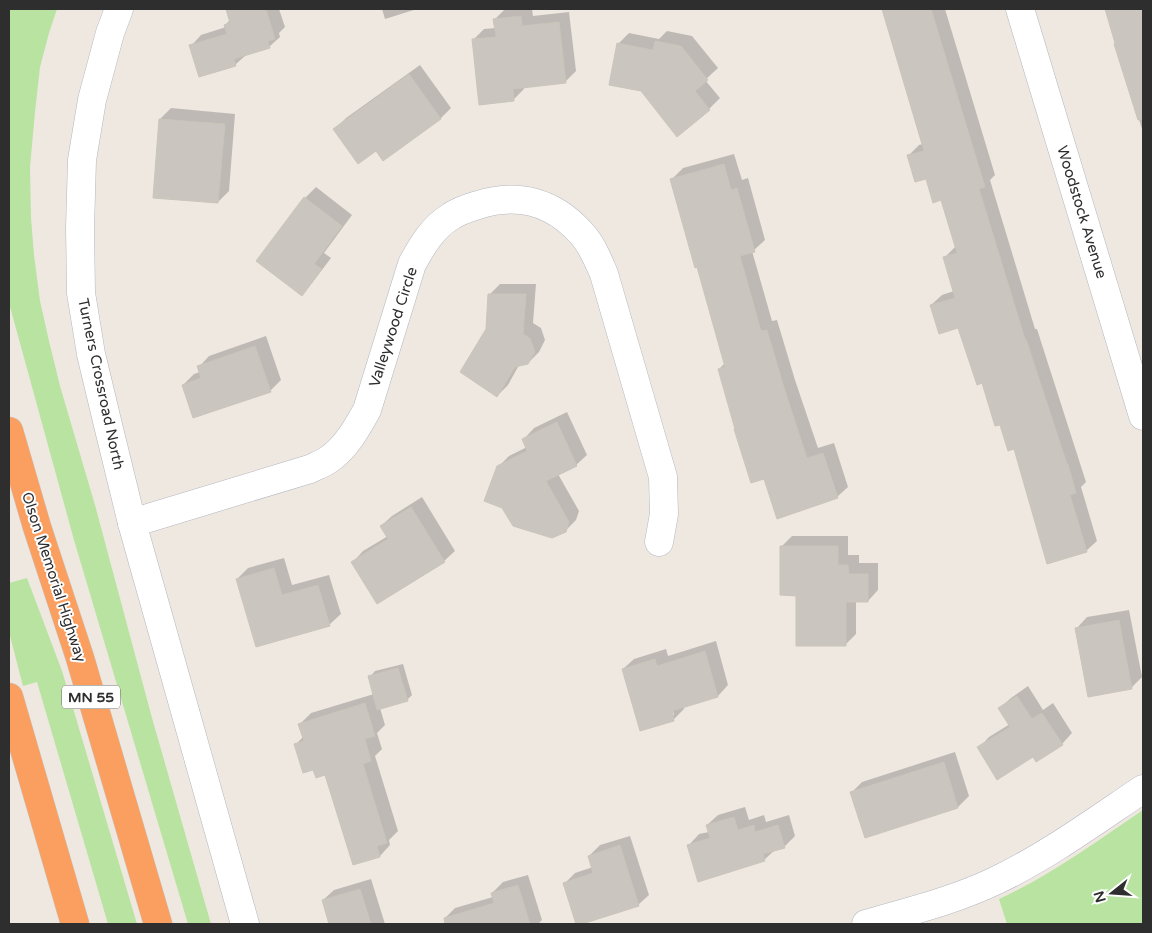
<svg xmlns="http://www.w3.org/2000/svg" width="1152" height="933" viewBox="0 0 1152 933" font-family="'Varela Round',sans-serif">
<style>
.green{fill:#b8e3a0}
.shadow{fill:#0003;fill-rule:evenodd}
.building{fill:#cac6bf;stroke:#cac4ba}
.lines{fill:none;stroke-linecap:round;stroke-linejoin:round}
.street-casing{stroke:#b4b7c0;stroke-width:29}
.secondary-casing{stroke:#b4b7c0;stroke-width:29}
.highway-casing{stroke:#c9c9c9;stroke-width:29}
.street{stroke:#fff;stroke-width:28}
.secondary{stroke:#fff;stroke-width:28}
.highway{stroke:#fa9f60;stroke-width:28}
.labels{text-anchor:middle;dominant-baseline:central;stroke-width:4;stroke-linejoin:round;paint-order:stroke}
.shield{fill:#fff;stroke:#6d6d6d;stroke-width:1}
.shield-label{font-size:14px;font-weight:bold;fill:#2e2e2e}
.street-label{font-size:15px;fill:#2e2e2e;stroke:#fff}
</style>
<rect width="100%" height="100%" fill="#eee8e1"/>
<path class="green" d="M9,9h48l-8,24 -9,34 -5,45 -5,55 1,51 3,37 6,46 9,40 11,45 35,119 57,213 59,206h-23l-114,-384 -65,-237z
M27,578l35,93 75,253h-29l-71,-242 -14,4 -14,-54v-49z
M1143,810v114h-136l-8,-25c51,-23 98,-58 144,-89z"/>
<path class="shadow" d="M227,9h52l6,18 -6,6 1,4 -11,10 -23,8 -11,10 -44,-19 10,-11 25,-8 -1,-2 5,-5z
M382,9h35l-32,10z
M505,9h27l1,7 36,-4 7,59 -11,11 -41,5v2l-10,10 -41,-59 11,-11 12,-1 -1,-9z
M883,9h62l50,166 -5,5 45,149h2l49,153 -5,5 16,54 -11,10 -72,-104 -13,-24 -42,-97 -28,-21 11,-10 12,-4 -10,-33 12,-12 -15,-47 -15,-21 -18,-22 11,-11 4,-1z
M1106,9h37v123l-28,-88 1,-1z
M667,31l25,5 26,32 -13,12 15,18 -11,11 -31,26 -60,-91 11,-11 30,6z
M420,65l31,43 -11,11 -64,31 -41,-21 11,-11z
M171,108l64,6 -6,77 -11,11 -58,-83z
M734,154l8,26 6,-2 17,62 -11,10 -2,1 20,70 5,-1 18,60 23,68 16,-5 14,44 -11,10 -72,-20 -46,-108 6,-6 -53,-184 11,-11z
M316,187l36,28 -28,38 7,5 -19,25 -10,11 3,-96z
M500,284h36l-3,39 8,5 4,12 -6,12 -11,11 -9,2 -11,20 -11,11 -10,-67 2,-34z
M266,336l15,44 -11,11 -87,-6 11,-11 6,-2 -1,-5 10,-11z
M567,412l20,43 -11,10 -18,9 21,37 -3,9 -11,11 -67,-64 11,-11 18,-9 -3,-8 10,-11z
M422,497l33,54 -11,10 -91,1 10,-11 25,-15 -7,-10 11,-10z
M792,536h56v19h11v8h19v27l-10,11h-12v33l-11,11 -47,-51 -17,-47z
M284,558l8,27 37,-10 12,39 -11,10 -73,22 -20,-67 11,-11z
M1129,610l13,67 -11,11 -54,-60 10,-11z
M716,641l12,44 -10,11 -35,10 1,3 -11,11 -50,-51 11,-10 32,-10 2,7zM671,704l3,11h-3z
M403,664l9,31 -5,5 -27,8 5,17 -8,8 5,16 -7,7 23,75 -9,9 1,5 -10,11 -27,8 -27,-90 -12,-6 -18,-24 8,-8 -4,-12 11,-11 63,-19 -4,-17 5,-6z
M1028,686l15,24 10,-7 19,30 -10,11 -28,11 -55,-7 10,-11 21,-13 -10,-16 11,-10z
M955,752l14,44 -11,11 -93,30 -14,-44 11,-11z
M745,807l4,13 15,-5 2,7 23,-7 6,21 -10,10 -10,4 -11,10 -75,-15 10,-11 10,-2 -2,-7 11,-10z
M630,836l19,59 -11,10 -61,19 -12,-41 10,-10 18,-6 -4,-11 11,-11z
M528,875l14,45 -4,4h-92l-2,-5 11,-11 38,-11 -1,-4 11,-11z
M371,879l14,45h-55l-7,-24 11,-10z"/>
<path class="building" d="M226,9h40l9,30 -7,2 2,7 -36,11 2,7 -37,11 -10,-32 38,-11 -3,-9 6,-2z
M882,9h49l54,178 -6,2 46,150h1l41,125h1l8,29 -6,2 17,57 -40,12 -33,-115 -6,2 -8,-26 -5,1 -13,-43 -5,2 -19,-57 -19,6 -9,-29 25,-7 -12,-41 14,-4 -16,-53 -8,3 -7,-24 -11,3 -8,-27 17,-4z
M1105,9h38v110l-5,1 -24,-76 1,-1z
M521,16l1,10 37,-4 7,61 -53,6 1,12 -35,4 -7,-66 24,-2 -3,-18z
M655,41l26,5 27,34 -13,11 15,19 -33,27 -36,-46 -32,-6 8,-42 36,7z
M409,74l32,45 -58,42 -7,-10 -18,13 -25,-35z
M159,119l66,5 -7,79 -65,-5z
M724,164l7,26 6,-2 18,64 -15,4 21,75 6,-1 18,61 22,67 16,-5 15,45 -61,21 -13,-40 -13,4 -17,-54h1l-17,-60 7,-2 -28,-100 -2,1 -25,-89z
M304,197l38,29 -28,38 8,5 -20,27 -46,-35z
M488,294h38l-3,40 7,4 5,14 -7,12 -13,3 -18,30 -37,-25 26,-43z
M255,346l16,46 -78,26 -11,-33 19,-7 -4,-12z
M557,422l20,44 -31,15 23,41 -3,10 -14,6 -39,-12 -11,-18 -18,-7 13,-35 30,-15 -5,-12z
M411,507l34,55 -68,42 -26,-42 37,-23 -8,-13z
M780,546h58v19h10l1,9h19v28h-22v44h-50v-50l-16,-1z
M274,568l8,27 36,-10 12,41 -74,21 -20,-68z
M1119,620l13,69 -44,8 -13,-69z
M705,651l13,46 -46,14 2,10 -34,10 -18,-62 33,-10 2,7z
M398,668l10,33 -31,9 -9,-34z
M1017,696l15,23 10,-6 21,32 -27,17 -3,-5 -36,23 -20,-33 33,-20 -12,-19z
M365,703l10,33 -10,3 6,22 -8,3 24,79 -10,3 3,11 -27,8 -28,-90 -9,3 -3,-8 -10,3 -9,-29 10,-3 -6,-17z
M944,762l14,46 -93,30 -15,-46z
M734,817l4,13 16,-5 1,7 23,-7 7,23 -22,6 2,7 -67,21 -11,-37 23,-7 -4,-13z
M620,845l19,61 -57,18h-6l-13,-41 30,-10 -5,-17z
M518,885l12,39h-85l-1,-6 50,-15 -3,-10z
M360,889l11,35h-42l-7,-24z"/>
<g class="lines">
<defs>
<path id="street" d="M1020,9l123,407
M132,523l178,-54c6,-3 12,-5 18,-9 18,-12 29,-32 39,-50l45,-146c10,-18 20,-36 38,-47 8,-6 18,-9 28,-12 40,-13 76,-3 104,29 10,11 16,26 22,40l59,203 1,37 -5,28
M866,924c44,-13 90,-24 131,-44 52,-25 98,-59 146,-91"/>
<path id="secondary" d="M119,9l-9,24 -18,67 -10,60 -2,68 1,65 10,61 17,71 24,98 113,401"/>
<path id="highway" d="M9,431l28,96 43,131 78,266
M9,697l66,227"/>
</defs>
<use href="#street" class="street-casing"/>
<use href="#secondary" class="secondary-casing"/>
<use href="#highway" class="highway-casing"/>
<use href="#street" class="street"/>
<use href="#secondary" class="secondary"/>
<use href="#highway" class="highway"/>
</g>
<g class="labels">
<rect class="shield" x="62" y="685.5" width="58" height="23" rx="4"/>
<g class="shield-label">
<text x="91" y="697">MN 55</text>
</g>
<g class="street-label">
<text transform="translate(1082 212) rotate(73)">Woodstock Avenue</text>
<text transform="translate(393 327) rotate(-72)">Valleywood Circle</text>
<text transform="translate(101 384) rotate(78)">Turners Crossroad North</text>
<text transform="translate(54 577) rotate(72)">Olson Memorial Highway</text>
</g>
</g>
<rect width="1152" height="933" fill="none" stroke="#2e2e2e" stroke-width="20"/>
<g transform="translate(1112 893) rotate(253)" stroke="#ffffff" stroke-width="4" paint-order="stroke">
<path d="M0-4L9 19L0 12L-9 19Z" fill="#2e2e2e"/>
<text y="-8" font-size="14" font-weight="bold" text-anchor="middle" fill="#2e2e2e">N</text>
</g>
</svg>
